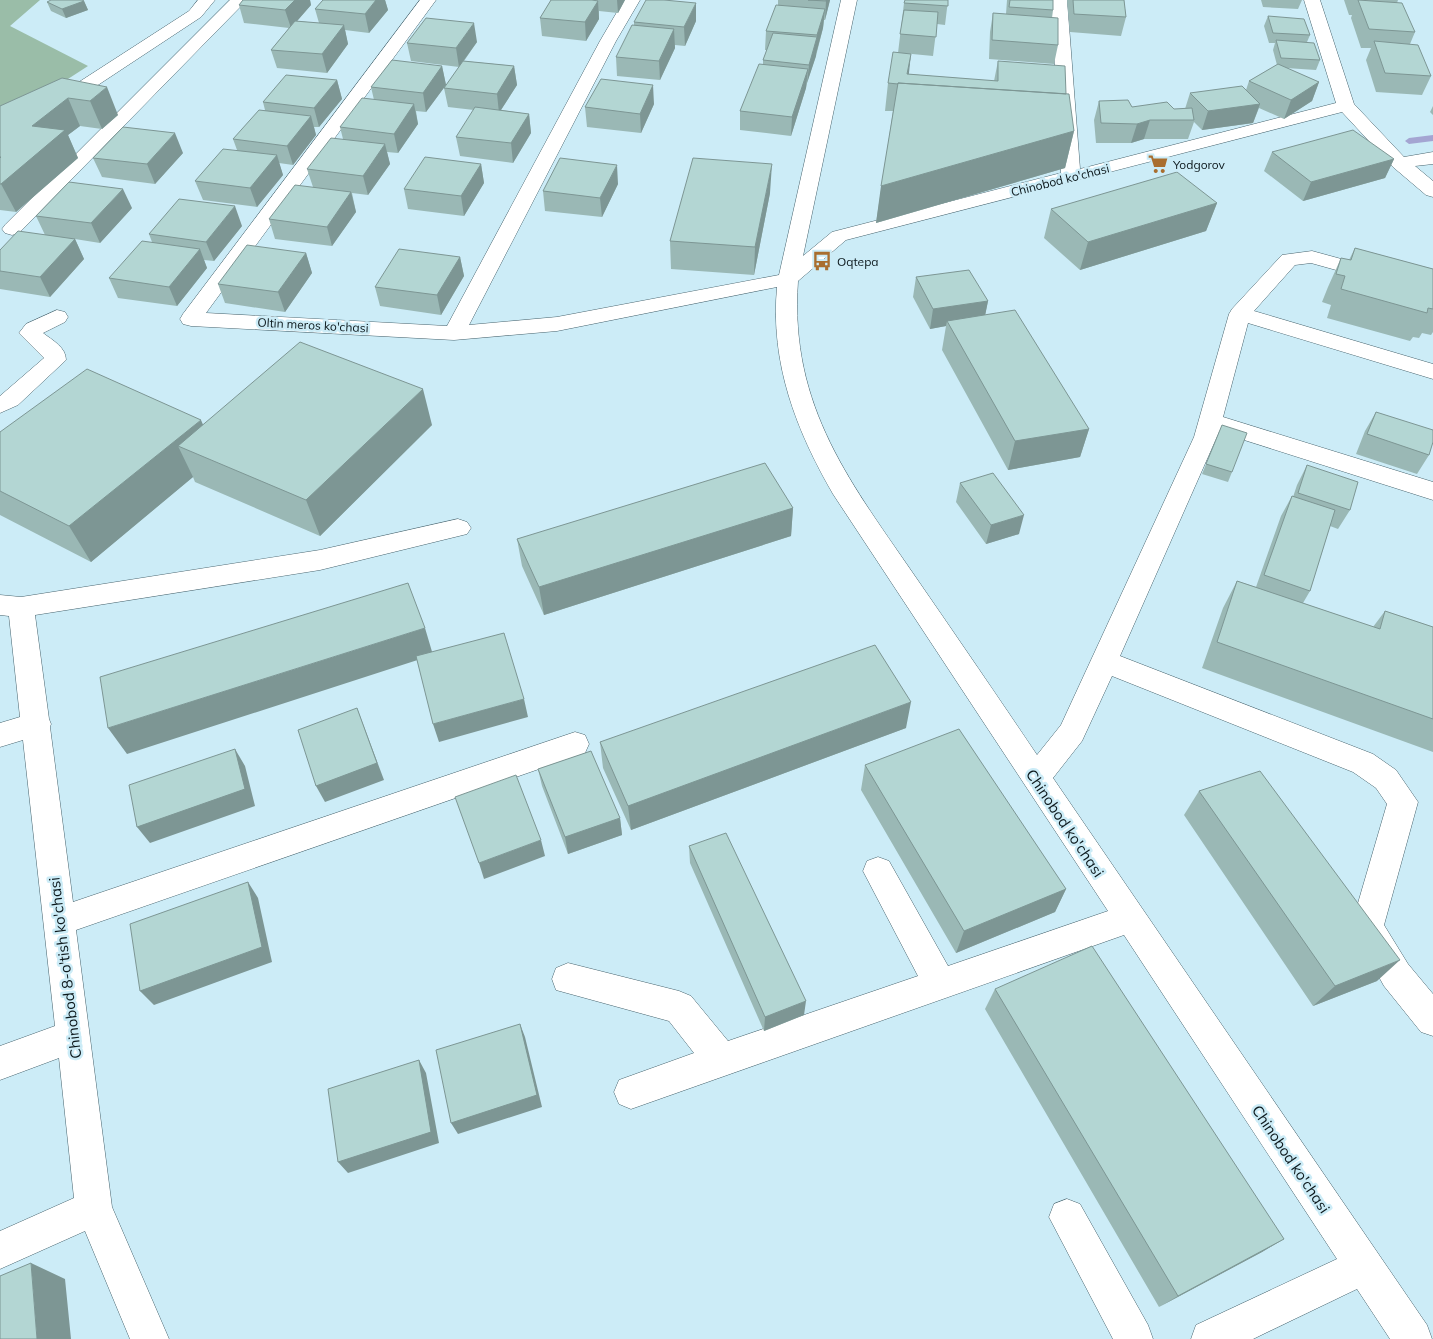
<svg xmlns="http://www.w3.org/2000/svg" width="1433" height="1339" viewBox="0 0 1433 1339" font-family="Mulish,sans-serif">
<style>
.green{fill:#9abda8}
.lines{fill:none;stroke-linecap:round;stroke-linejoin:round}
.stream{fill:#a4a5d2;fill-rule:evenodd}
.minor-casing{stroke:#48646e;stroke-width:1}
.minor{fill:#fff;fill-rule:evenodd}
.wall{fill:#9ab8b5}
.shaded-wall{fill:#7d9694}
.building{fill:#b3d6d3;stroke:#7d9694}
.labels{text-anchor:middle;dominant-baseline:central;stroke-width:5;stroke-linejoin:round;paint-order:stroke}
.far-poi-label{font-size:12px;fill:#0b171b;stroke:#ccecf7;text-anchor:start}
.far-street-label{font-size:12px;fill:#0b171b;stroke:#ccecf7}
.street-label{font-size:15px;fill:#0b171b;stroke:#ccecf7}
</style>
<rect width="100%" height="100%" fill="#ccecf7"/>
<path class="green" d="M0,0h40l-30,26 78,40 -51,33 -37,13z"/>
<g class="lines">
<path class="stream" d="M1433,135v6l-24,3 -4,-3 4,-3z"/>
<defs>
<path id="minor" d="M198,0h17l-14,17 -144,95 -57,24v-12l45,-20 144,-93z
M230,0h17l-228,233 -7,2 -7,-2 -3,-4 3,-4z
M420,0h16l-230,313 241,13 153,-285 24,-41h16l-24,41 -147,284 88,-8 222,-42 62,-275h16l-54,256 29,-24 229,-59 -10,-173h16l13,169 256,-66 -32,-103h16l34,104 50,53 29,-5v12l-18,2 18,15v16l-7,-2 -33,-28 -51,-55 -496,128 -48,41c-9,127 54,203 121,301 40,58 79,115 118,173l24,-30 133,-288 35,-123 3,-5 50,-54 30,-4 121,33v13l-122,-34 -16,2 -41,46 179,53v15l-185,-56 -25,94 210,65v18l-214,-68 -99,224 253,98 23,16 22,32 -34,123 24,39 25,30v42l-12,-4 -37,-46 -33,-59 36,-123 -11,-16 -23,-16 -241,-96 -30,65 -29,37 374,547 5,14h-42l-33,-50 -104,50h-62l5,-14 141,-66 -213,-324 -493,174 -12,-5 -5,-12 5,-12 75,-27 -25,-32 -113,-31 -4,-11 4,-11 12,-5 111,28 12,5 37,45 190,-65 -55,-105 4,-10 11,-4 11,4 59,105 160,-55 -275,-417c-37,-64 -63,-131 -56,-207l-220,44 -103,9 -263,-14 -8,-2 -3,-5 3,-5z
M57,310l8,2 3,5 -3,5 -22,11c9,7 23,14 23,27l-48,45 -18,8v-17l44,-38 -25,-25 7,-9z
M458,519l9,3 4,6 -4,6 -147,36 -285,45 14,104 2,5 -1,3 23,175 502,-170 10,3 4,9 -4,9 -509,177 36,277 57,132h-39l-45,-108 -85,38v-38l74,-33 -15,-140 -59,22v-34l55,-20 -32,-286 -23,7v-24l20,-6 -11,-101 -9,-1v-20l21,2 299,-47z
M1067,1199l13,5 68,121 5,14h-40l-64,-122 5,-13z"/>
</defs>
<use href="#minor" class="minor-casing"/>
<use href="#minor" class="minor"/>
</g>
<path class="wall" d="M243,0h67l1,5 -14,16 22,2 -4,-14 8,-9h62l3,10 -19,23 -24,-3 3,14 -21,29 -50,-5 -6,-18 18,-22 -45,-5 -5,-18z
M551,0h74l-7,13 -19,-2v8l-13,22 -44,-5 -2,-18z
M778,0h52l-5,20h-1l-1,8 -7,28 -9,27 -1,5 -15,48 -51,-6v-19l23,-47v-4l4,-10h-2l1,-19 12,-26z
M948,0l-3,25 -8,-1 -4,32 -31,-3 9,1 -3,20 86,7 4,-20 68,33 8,37 -9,37 -189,55 17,-112h-8l3,-28 10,-30 6,-50z
M1007,0h46v10l-1,8 6,27 -4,19 -65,-5 1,-27 3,-19 13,1z
M1067,0h57l2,17 -5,19 -51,-4z
M1261,0h41l-4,9 -35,-2z
M1344,0h54l-1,3 18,29 -5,12 21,32 -9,19 -46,-3 -10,-32 5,-12h-10l-10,-30 1,-3h-3z
M84,1l4,9 -22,8 -15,-7 -4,-9z
M1268,16l42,19 -3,7 13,18 -4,10 -30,-2 33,14 -7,19 -28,18 -25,-11 -6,15 -51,7 -8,-8 -6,17h-44l-13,4h-35l-2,-23 5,-19 33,6 42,2h11l5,-16 56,-3 3,-9 28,-16 -4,-15 2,-7h-6l-5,-17z
M696,21l-11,25 -10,-1v3l-15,32 -43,-4 -1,-19 18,-32v-3z
M477,42l-13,19 50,5 3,19 -16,25 28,4 2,19 -18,30 -53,-7 -4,-19 18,-27 -26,-3 -4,-19 15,-21 -48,-6 -4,-18z
M442,66l4,19 -20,27 -10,-1 2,13 -20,29 -11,-1 3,12 -22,31 -16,-2 4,19 -24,34 -57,-7 -6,-20 44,-32 -6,-18 36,-30 -3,-12 34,-27 -3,-13z
M62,78l56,37 -16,14 -22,-3 -12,9 10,23 -62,54 -16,-2v-104z
M337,80l5,19 -23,28h-5l2,8 -23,30 -14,-2 4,12 -26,32 -54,-7 -8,-19 42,-31 -4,-11 32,-29 -2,-8z
M654,104l-13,29 -54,-6 -2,-20z
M1433,106v9l-3,-3z
M1272,152l122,7 -9,19 -82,23 -39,-30z
M183,153l-28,31 -53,-7 -9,-19z
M481,164l3,19 -20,33 -56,-7 -4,-20z
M618,184l-16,33 -57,-6 -2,-20z
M770,193l-16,82 -83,-6 -1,-28z
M1217,203l-11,28 -126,39 -36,-32 7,-29z
M132,208l-32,35 -25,-4 9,20 -34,38 -50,-8v-39l45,-15 -9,-19z
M242,226l-28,35 -10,-1 3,8 -30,38 -59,-8 -9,-20 43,-36 -3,-8z
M1355,248l78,21v63l-2,3 -9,-2 -3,5 -6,-1 -3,4 -83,-23 4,-13 -9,-3 6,-15 13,-29 8,2z
M306,253l6,20 -27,39 -60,-9 -7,-19z
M460,257l4,19 -23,39 -61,-9 -5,-19z
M916,277l72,24 -3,14 104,114 -9,28 -72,13 -66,-120 4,-24 -16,3 -17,-32z
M1376,412l53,43 -12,19 -61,-20 9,-23z
M203,425h229l-112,111 -125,-54 -2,-5 -102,85 -91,-47v-83z
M1222,425l10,47 -4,10 -26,-8z
M1307,465l43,45 -12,19 -8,-3 -20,65 -7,12 70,24 12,-16 48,16v125l-231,-84 21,-60 14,-27 19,6 25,-71 11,-20 1,1 4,-12z
M960,483l59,51 -33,10 -30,-42z
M793,508l-2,28 -247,79 -22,-49 -5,-27z
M906,728l-275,102 -28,-62 -3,-26z
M865,765l201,124 -11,23 -99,41 -95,-163z
M538,769l82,49 2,17 -54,19 -26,-68z
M1199,791l178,190 -64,25 -129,-191z
M689,846l115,169 -40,16 -74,-168z
M995,989l289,250 -22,13 -103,55 -174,-298z"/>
<path class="shaded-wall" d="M295,0h15l1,5 -20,23 -6,-18z
M376,0h9l3,10 -19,23 -4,-19z
M617,0h8l-7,13z
M826,0h4l-5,20 1,-19z
M84,1l4,9 -22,8 -4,-9z
M598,1l1,18 -13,22 -1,-19z
M696,3v18l-11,25 -1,-19z
M825,9l-2,19 -7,26 1,-19z
M474,23l3,19 -18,25 -3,-19z
M344,25l4,19 -21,29 -5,-19z
M674,29l1,19 -15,32 -1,-19z
M817,37l-1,19 -9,27 2,-18z
M911,54l-3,28 -1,-8z
M442,66l4,19 -20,27 -3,-19z
M514,66l3,19 -18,28 -2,-19z
M808,69l-2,19 -15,48 1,-19z
M337,80l5,19 -23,28 -5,-19z
M1319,82l-7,19 -28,18 7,-19z
M653,85l1,19 -13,29 -1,-19z
M107,87l11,28 -16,14 -12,-28z
M68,98l12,28 -12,9 10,23 -62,54 -15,-28h-1v-27l32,-31z
M414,104l4,20 -20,29 -4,-19z
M1260,104l-7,19 -51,7 6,-19z
M529,114l2,19 -18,30 -2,-20z
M311,116l5,19 -23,30 -6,-19z
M1150,120l-6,19 -13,4 6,-19z
M1074,131l-9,37 -189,55 5,-37z
M175,133l8,20 -28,31 -8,-20z
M385,144l5,20 -22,31 -5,-19z
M277,155l6,20 -26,32 -7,-19z
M1394,159l-9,19 -82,23 8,-19z
M481,164l3,19 -20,33 -3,-20z
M772,164l-2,29 -16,82 1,-28z
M617,165l1,19 -16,33 -2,-19z
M123,189l9,19 -32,35 -9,-20z
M351,192l5,20 -24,34 -5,-19z
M1217,203l-11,28 -126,39 8,-28z
M235,206l7,20 -28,35 -8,-19z
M75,239l9,20 -34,38 -10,-20z
M200,249l7,19 -30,38 -8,-19z
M306,253l6,20 -27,39 -7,-20z
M460,257l4,19 -23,39 -4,-20z
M988,301l-4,20h-37l-1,5 -16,3 3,-20z
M423,389l9,36 -112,111 -14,-36z
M201,420l16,37 -39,-11 15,31 -102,85 -22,-36z
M1089,429l-9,28 -72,13 7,-29z
M793,508l-2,28 -247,79 -5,-28z
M1024,515l-5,19 -33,10 5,-19z
M425,628l8,27 -306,99 -19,-26z
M524,699l4,18 -89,25 -6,-18z
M911,702l-5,26 -275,102 -3,-24z
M357,708l27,72 -59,22 -9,-16z
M235,749l10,17 10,40 -105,37 -13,-16z
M620,818l2,17 -54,19 -3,-17z
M541,840l4,16 -61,23 -5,-16z
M248,882l10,16 14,64 -118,43 -14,-14z
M1066,889l-11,23 -99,41 8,-22z
M1400,960l-23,21 -64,25 22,-20z
M806,1001l-2,14 -40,16 1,-14z
M520,1024l5,13 17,70 -84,27 -7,-11z
M419,1060l7,13 13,70 -91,30 -10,-11z
M1284,1239l-22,13 -103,55 19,-11z
M31,1263l34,16 6,60h-34z"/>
<path class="building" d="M51,0h31l2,1 -22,8 -15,-7z
M243,0h52l-10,10 -46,-5z
M323,0h53l-11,14 -50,-5z
M551,0h41l6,1 -13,21 -45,-4z
M646,0h18l32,3 -12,24 -50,-5z
M808,0h18v1z
M905,0h43v6l-44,-3z
M1010,0h43v10l-44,-3z
M1073,0h51l2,17 -52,-3z
M1358,0l44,3 13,29 -46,-3z
M776,5l49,4 -8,26 -51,-4z
M904,10l34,2 -2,25 -36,-3z
M993,13l65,5v27l-66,-5z
M1268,16l36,3 6,16 -37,-2z
M426,18l48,5 -18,25 -49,-5z
M295,21l49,4 -22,29 -51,-4z
M632,25l42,4 -15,32 -43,-4z
M773,33l44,4 -8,28 -46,-5z
M1276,40l38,3 6,17 -39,-2z
M1374,41l44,4 13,31 -46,-3z
M893,52l18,2 -4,20 91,7v-20l67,5 1,28 -168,-11v1l-10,-1z
M392,60l50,6 -19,27 -52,-6z
M463,61l51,5 -17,28 -53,-6z
M759,64l49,5 -16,48 -52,-6z
M1278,64l41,18 -28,18 -42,-19z
M286,75l51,5 -23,28 -51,-6z
M62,78l45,9 -17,14 -22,-3 -36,28 33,4 -64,54h-1v-26l1,-1h-1v-51z
M601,79l52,6 -13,29 -55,-7z
M898,83l171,11 5,37 -193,55z
M1242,86l18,18 -52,7 -18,-18z
M362,98l52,6 -20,30 -54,-7z
M1128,100l4,7 35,-5 7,7 18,-1 2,12h-44l-13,4 -36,-1 -2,-22z
M475,107l54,7 -18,29 -55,-6z
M259,110l52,6 -24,30 -54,-7z
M123,127l52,6 -28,31 -54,-6z
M1353,130l41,29 -83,23 -39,-30z
M331,138l54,6 -22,32 -56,-7z
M223,149l54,6 -27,33 -55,-7z
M425,157l56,7 -20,32 -57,-7z
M560,158l57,7 -17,33 -57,-7z
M693,158l79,6 -17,83 -85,-6z
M1177,172l40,31 -129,39 -37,-33z
M69,182l54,7 -32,34 -55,-7z
M295,185l56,7 -24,35 -58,-8z
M179,199l56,7 -29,36 -57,-8z
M18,231l57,8 -35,38 -40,-6v-21z
M142,241l58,8 -31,38 -60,-9z
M247,245l59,8 -28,39 -60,-8z
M1355,248l78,21v40l-5,-1 -1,5 -86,-24 4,-13 -9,-2 5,-16 10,2z
M399,249l61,8 -23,38 -62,-8z
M969,270l19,31 -55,8 -17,-32z
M1015,310l74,119 -74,12 -68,-120z
M300,342l123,47 -117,111 -128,-54z
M87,369l114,51 -132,106 -69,-35v-59z
M1376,412l57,18v12l-4,13 -62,-21z
M1222,425l25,8 -15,39 -26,-8z
M765,463l28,45 -254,79 -22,-48z
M1307,465l51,17 -8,28 -52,-17z
M993,473l31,42 -33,10 -31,-42z
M1292,496l43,14 -25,81 -46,-16z
M1237,581l143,48 5,-18 48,16v92l-216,-77z
M408,583l17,45 -317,100 -8,-51z
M504,633l20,66 -91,25 -17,-68z
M875,645l36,57 -283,104 -28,-64z
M357,708l20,55 -61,23 -18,-56z
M959,729l107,160 -102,42 -99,-166z
M235,749l10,40 -108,38 -8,-42z
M591,751l29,67 -55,19 -27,-68z
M1260,771l140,189 -65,26 -136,-195z
M516,775l25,65 -62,23 -24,-66z
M726,833l80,168 -41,16 -76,-171z
M248,882l14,65 -122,44 -10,-67z
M1092,946l192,293 -106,57 -183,-307z
M520,1024l17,71 -86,28 -15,-73z
M419,1060l12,72 -93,30 -10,-73z
M31,1263l6,76h-37v-63z"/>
<defs>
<symbol id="supermarket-bare" viewBox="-9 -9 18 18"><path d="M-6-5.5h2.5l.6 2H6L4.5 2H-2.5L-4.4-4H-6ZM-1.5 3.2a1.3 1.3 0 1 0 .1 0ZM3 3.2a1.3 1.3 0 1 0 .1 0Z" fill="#a96e2f" stroke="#ccecf7" stroke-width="2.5" paint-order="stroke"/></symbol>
<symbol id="bus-bare" viewBox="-9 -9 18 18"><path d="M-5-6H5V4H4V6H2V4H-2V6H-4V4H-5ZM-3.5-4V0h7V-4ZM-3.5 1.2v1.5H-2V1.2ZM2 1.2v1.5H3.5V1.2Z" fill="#a96e2f" stroke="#ccecf7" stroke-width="2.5" paint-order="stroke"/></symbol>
</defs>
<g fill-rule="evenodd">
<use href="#supermarket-bare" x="1144" y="150" width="28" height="28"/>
<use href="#bus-bare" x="808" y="247" width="28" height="28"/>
</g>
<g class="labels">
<g class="far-poi-label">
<text x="1173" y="164">Yodgorov</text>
<text x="837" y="261">Oqtepa</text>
</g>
<g class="far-street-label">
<text transform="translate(1060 180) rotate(-14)">Chinobod ko'chasi</text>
<text transform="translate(313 325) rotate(3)">Oltin meros ko'chasi</text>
</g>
<g class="street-label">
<text transform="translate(1065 823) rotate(56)">Chinobod ko'chasi</text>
<text transform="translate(65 968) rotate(-97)">Chinobod 8-o'tish ko'chasi</text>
<text transform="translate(1291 1159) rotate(56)">Chinobod ko'chasi</text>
</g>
</g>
</svg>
